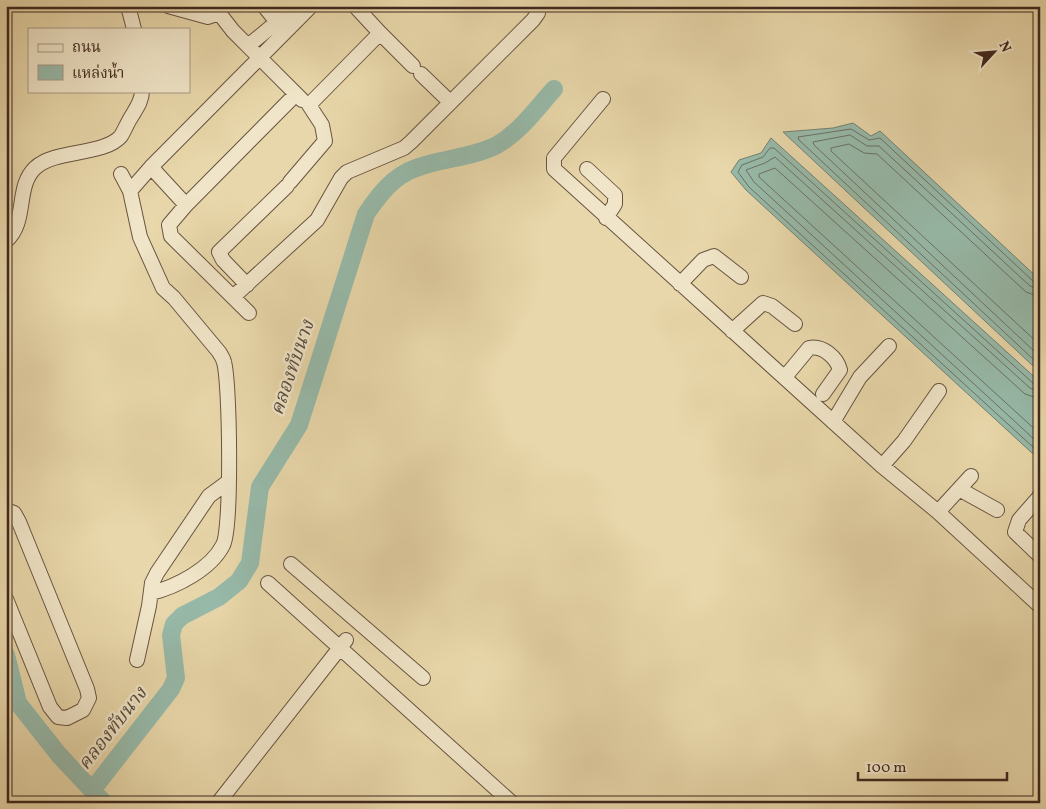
<svg xmlns="http://www.w3.org/2000/svg" width="1046" height="809" viewBox="0 0 1046 809" font-family="Vollkorn,'Noto Serif Thai',serif">
<style>
.water{fill:#97baaa;stroke:#748072}
.lines{fill:none;stroke-linecap:round;stroke-linejoin:round}
.shore{stroke:#6b7164;stroke-width:1}
.river{stroke:#97baaa;stroke-width:18}
.minor-casing{stroke:#695441;stroke-width:16}
.minor{stroke:#f0e5c8;stroke-width:14}
.labels{text-anchor:middle;dominant-baseline:central;stroke-width:5;stroke-linejoin:round;paint-order:stroke}
.water-label{font-size:19px;font-style:italic;fill:#554c41;stroke:#f0e5c8}
</style>
<rect width="100%" height="100%" fill="#e8d7aa"/>
<filter id="stains"><feTurbulence type="fractalNoise" baseFrequency=".004" numOctaves="4"/><feColorMatrix values="0 0 0 0 .2 0 0 0 0 .09 0 0 0 0 .02 0 0 0 .5 -.17"/></filter>
<radialGradient id="worn" r=".72"><stop offset=".6" stop-color="#630" stop-opacity="0"/><stop offset="1" stop-color="#630" stop-opacity=".3"/></radialGradient>
<path class="water" d="M853,123l18,13 9,-5 160,149v84l-8,1 -249,-233 50,-4z
M771,138l269,244v70l-8,1 -286,-263 -15,-18 8,-12 22,-7z"/>
<g class="lines">
<path class="shore" d="M1040,283l-6,-1 -154,-144 -11,2 -18,-11 -53,8 1,3 234,219h7
M1040,289l-10,-3 -151,-140h-12l-17,-11 -37,7 1,3 221,207 5,1
M1040,297l-14,-5 -149,-138 -13,-1 -15,-9 -18,4v3l209,194
M1040,385l-6,-1 -260,-236h-4l-7,9 -21,8 -4,7 11,15 284,260h7
M1040,392l-10,-4 -255,-231 -10,6 -19,7 8,12 281,258 5,1
M1040,399l-15,-5 -250,-226 -16,6v3l281,257"/>
<path class="river" d="M6,655l12,48 41,52 45,48
M93,789l78,-100 5,-11 -5,-43 3,-11 8,-8 37,-19 20,-16 11,-18 10,-76 39,-62 67,-211c13,-19 27,-38 50,-46 26,-10 56,-10 81,-23 23,-13 40,-37 57,-56"/>
<defs>
<path id="minor" d="M128,6l6,23
M168,6l40,11 11,-4 14,18 69,69
M264,6l12,15
M380,33l33,33
M248,46l41,-34
M421,74l29,28
M603,99l-49,59v11l328,297 56,46 102,94
M151,167l35,38 110,-111
M587,169l28,26v9l-9,14
M121,174l9,17 10,46 23,51 11,10 45,54c2,3 4,6 5,10 6,21 8,167 -1,183 -12,24 -47,42 -72,48
M290,182l35,-41 -3,-16 -13,-20 71,-72 -25,-27
M130,191l21,-24 160,-161
M186,205l-17,20 2,11 78,77
M6,241c22,-19 9,-54 29,-73 20,-19 69,-12 86,-32 3,-5 6,-12 9,-17 5,-9 12,-17 12,-28
M680,284l23,-24 11,-4 27,21
M247,285l-24,-25 -4,-8 68,-66
M233,297l84,-77 24,-42 6,-6 57,-24 7,-6 122,-122 5,-7v-7
M732,331l31,-28 9,3 23,18
M785,377l24,-29c14,-3 28,10 31,22l-17,24
M833,422l27,-45 29,-31
M882,466l22,-25 35,-50
M959,489l38,21
M1040,496l-21,24 -4,12 25,24
M6,510l8,3 5,9 68,167 2,9 -6,12 -16,8 -9,-1 -8,-10 -44,-108
M938,512l33,-36
M291,564l132,114
M268,583l244,220
M137,660l12,-54 3,-23 5,-10 52,-77 19,-14
M218,803l128,-163"/>
</defs>
<use href="#minor" class="minor-casing"/>
<use href="#minor" class="minor"/>
</g>
<g class="labels">
<g class="water-label">
<text transform="translate(293 368) rotate(-71)">คลองทับนาง</text>
<text transform="translate(113 729) rotate(-52)">คลองทับนาง</text>
</g>
</g>
<rect width="1046" height="809" fill="none" stroke="#e8d7aa" stroke-width="25"/>
<rect x="8" y="8" width="1031" height="794" fill="none" stroke="#3f281e" stroke-width="2.5"/>
<rect x="12" y="12" width="1021" height="784" fill="none" stroke="#3f281e"/>
<rect x="28" y="28" width="162" height="65" fill="#f0e5c8" stroke="#a99984"/>
<rect x="38" y="44" width="25" height="8" fill="#f0e5c8" stroke="#a99984"/>
<text x="72" y="52" font-size="15" fill="#3f281e">ถนน</text>
<rect x="38" y="65" width="25" height="15" fill="#97baaa" stroke="#a99984"/>
<text x="72" y="78" font-size="15" fill="#3f281e">แหล่งน้ำ</text>
<g transform="translate(994 52) rotate(64)" stroke="#f0e5c8" stroke-width="4" paint-order="stroke">
<path d="M0-4L9 19L0 12L-9 19Z" fill="#3f281e"/>
<text y="-8" font-size="14" font-weight="bold" text-anchor="middle" fill="#3f281e">N</text>
</g>
<path d="M858 772v8h149v-8" fill="none" stroke="#3f281e" stroke-width="2.5"/>
<text x="866" y="772" font-size="15" fill="#3f281e" stroke="#f0e5c8" stroke-width="4" paint-order="stroke">100 m</text>
<rect width="100%" height="100%" filter="url(#stains)"/>
<rect width="100%" height="100%" fill="url(#worn)"/>
</svg>
